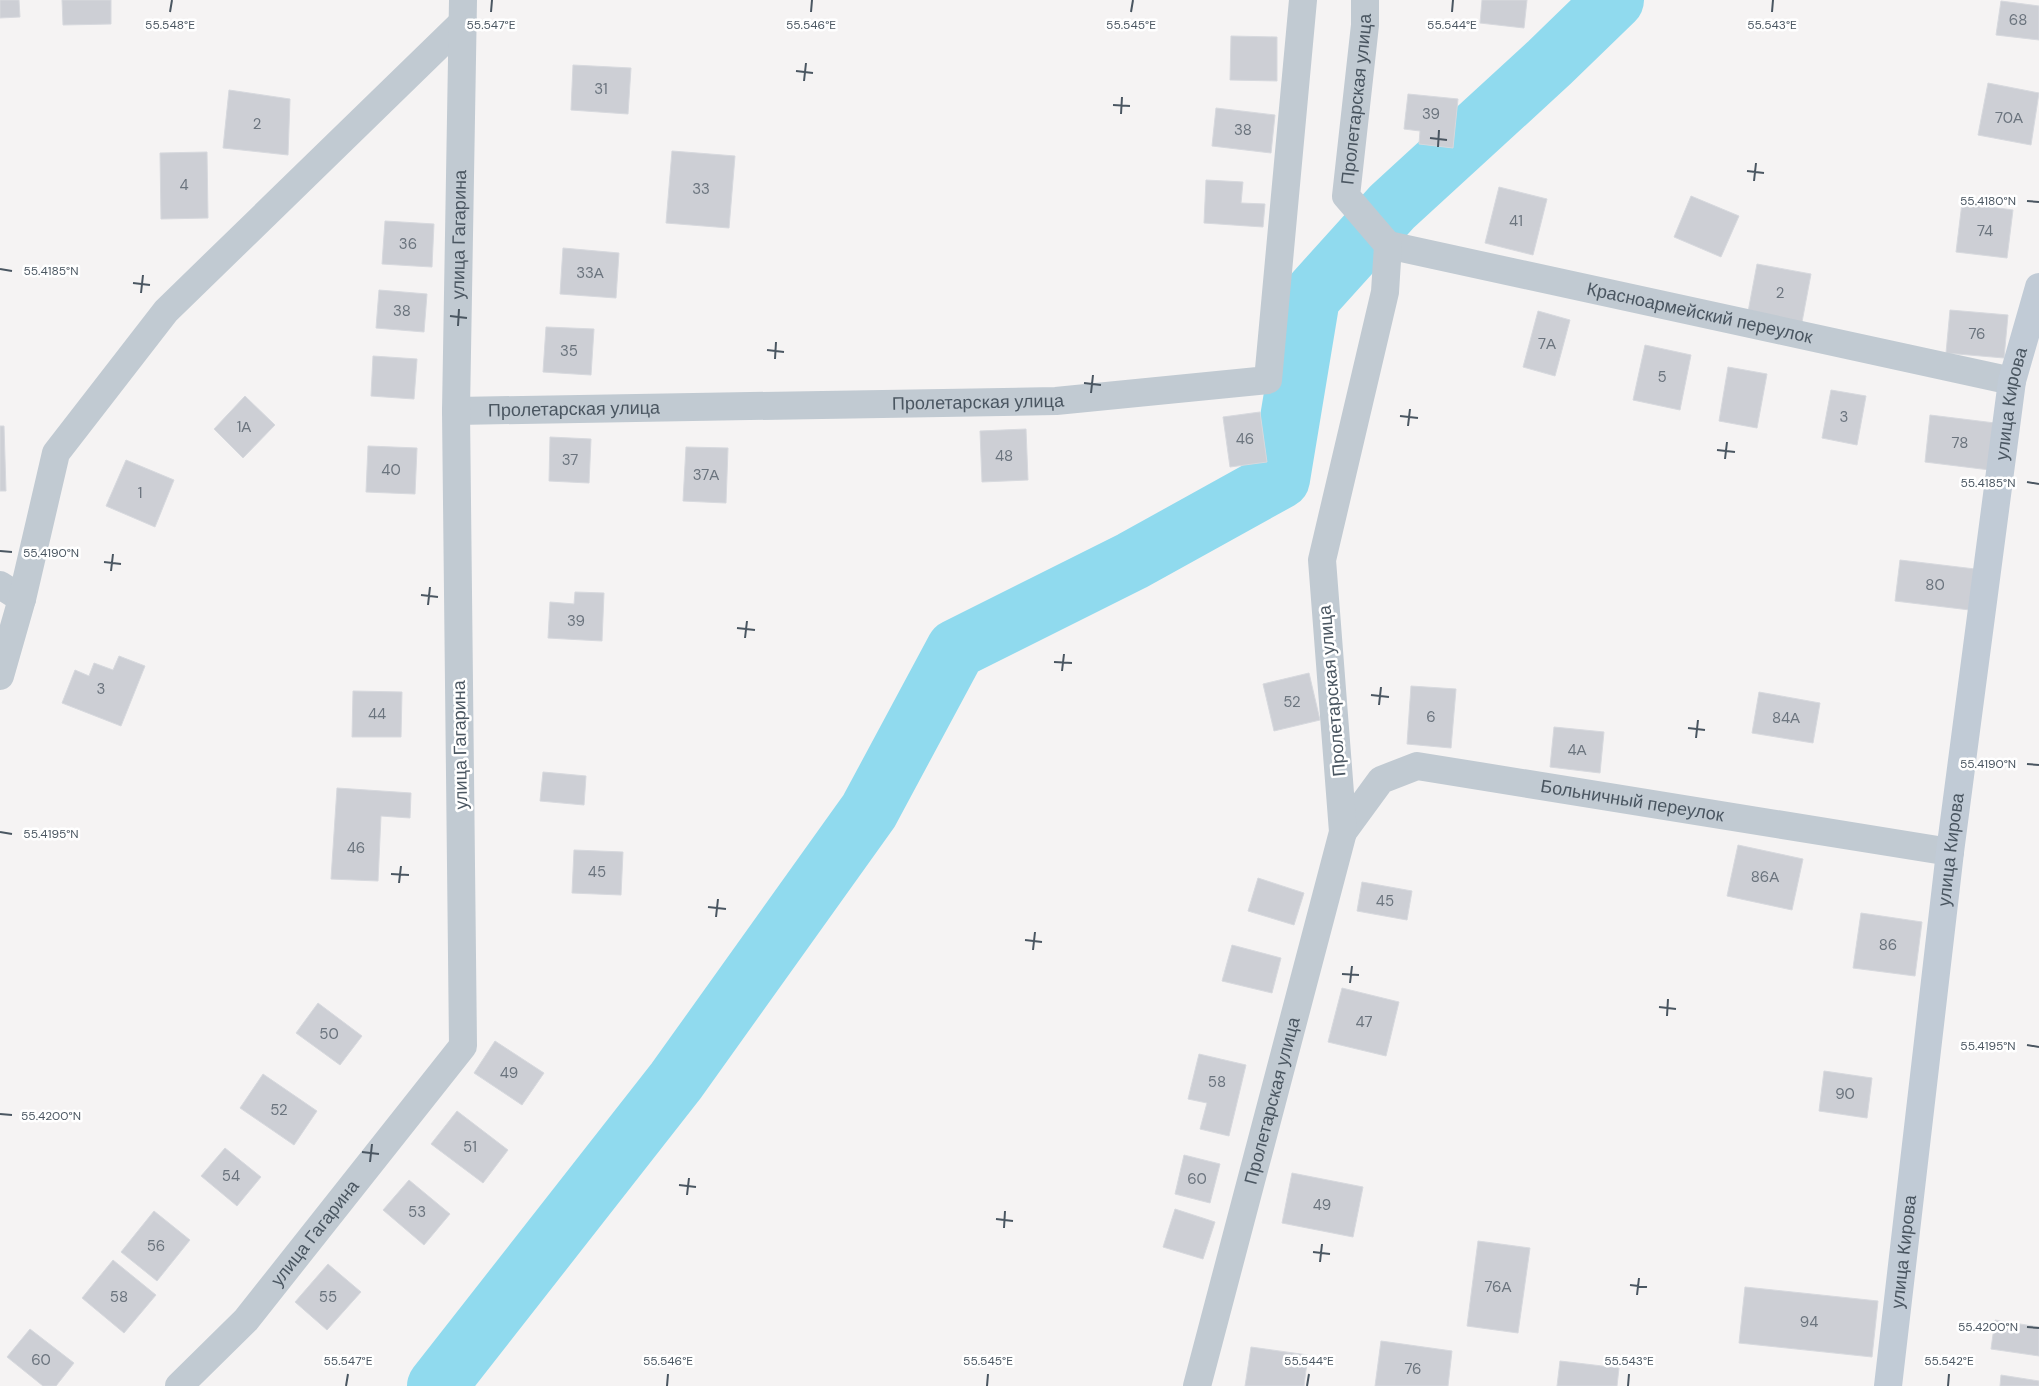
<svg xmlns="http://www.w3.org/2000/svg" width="2039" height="1386" viewBox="0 0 2039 1386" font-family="'DM Sans',sans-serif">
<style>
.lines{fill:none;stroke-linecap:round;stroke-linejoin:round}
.river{stroke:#90daee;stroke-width:60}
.building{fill:#cdcfd5;stroke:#d7d9de}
.street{stroke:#c1cad2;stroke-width:28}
.secondary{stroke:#c1cbd6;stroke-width:28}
.ticks{fill:none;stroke:#4a5661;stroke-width:2}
.labels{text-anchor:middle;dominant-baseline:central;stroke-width:5;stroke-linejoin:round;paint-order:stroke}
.number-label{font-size:15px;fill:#6b747e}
.street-label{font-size:18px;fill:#4a5661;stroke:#fff}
.ticks-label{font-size:12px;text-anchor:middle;fill:#4a5661;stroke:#fff;stroke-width:5;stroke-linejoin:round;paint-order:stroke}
</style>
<rect width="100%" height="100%" fill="#f5f3f3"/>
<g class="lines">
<path class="river" d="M437,1386l239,-305 193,-270 87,-162 176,-88 148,-82 30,-181 82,-91 157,-144 65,-63"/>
</g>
<path class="building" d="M0,0h19l1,17 -20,1z
M62,0h49v24l-48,1z
M1482,0h45l-3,28 -44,-5z
M2001,1l38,5v34l-43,-5z
M1231,36l46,1v44l-47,-1z
M573,65l58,3 -3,46 -57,-4z
M1988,83l51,10 -8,52 -53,-10z
M229,90l61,9 -2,56 -65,-7z
M1408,94l50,5 -5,49 -34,-4 1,-13 -16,-2z
M1216,108l59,7 -4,38 -59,-7z
M672,151l63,5 -6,72 -63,-5z
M207,152l1,66 -47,1 -1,-66z
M1206,180l37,2 -2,21 24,1 -2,23 -59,-4z
M1499,187l48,12 -14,56 -48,-12z
M1691,196l48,20 -18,41 -47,-20z
M1962,203l51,7 -6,48 -51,-6z
M385,221l49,3 -2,43 -50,-3z
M563,248l56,5 -3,45 -56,-4z
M1757,264l54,10 -9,48 -54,-10z
M379,290l48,4 -3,38 -48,-4z
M1950,310l58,5 -4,43 -58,-5z
M1538,311l32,9 -15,56 -32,-9z
M546,327l48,2 -3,46 -48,-3z
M1645,345l46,10 -11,55 -47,-10z
M373,356l44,3 -3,40 -43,-3z
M1728,367l39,7 -10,54 -38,-7z
M1831,390l35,6 -9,49 -35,-7z
M245,396l30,29 -32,33 -29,-29z
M1260,412l7,50 -37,5 -7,-50z
M1930,415l65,8 -5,47 -65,-8z
M0,426h4l2,65h-6z
M1026,429l2,51 -46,2 -2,-51z
M550,437l41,2 -2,44 -40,-2z
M368,446l49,2 -2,46 -49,-2z
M686,447l42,1 -2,55 -43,-2z
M126,460l48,20 -19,47 -49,-21z
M1900,560l75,9 -5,41 -75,-9z
M575,592l29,1 -2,48 -54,-3 2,-36 24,2z
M119,656l26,10 -24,60 -59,-23 13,-33 14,6 5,-13 19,7z
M1309,673l11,47 -46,11 -11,-47z
M1411,686l45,3 -5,59 -44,-4z
M353,691l49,1 -1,45h-49z
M1759,692l61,11 -7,40 -61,-10z
M1554,727l50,5 -4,41 -50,-6z
M543,772l43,4 -2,29 -44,-4z
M337,788l74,5 -1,25 -29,-2 -3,65 -47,-2z
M1738,845l65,14 -11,51 -65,-14z
M574,850l49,2 -2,43 -49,-2z
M1258,878l46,15 -10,32 -46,-14z
M1362,882l50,9 -5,29 -50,-9z
M1861,913l61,9 -7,54 -62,-8z
M1232,945l49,13 -9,35 -50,-12z
M1342,988l57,14 -13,54 -58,-14z
M318,1003l44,33 -22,29 -44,-32z
M495,1041l49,32 -22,32 -48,-32z
M1199,1054l47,11 -17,71 -29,-7 7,-26 -19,-4z
M1824,1071l48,7 -5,40 -48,-7z
M263,1074l54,37 -23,34 -54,-37z
M457,1111l51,39 -25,33 -52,-39z
M225,1148l36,29 -24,29 -36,-30z
M1184,1155l36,9 -10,39 -35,-9z
M1292,1173l71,14 -10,50 -71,-14z
M409,1180l41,34 -26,31 -41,-35z
M1175,1209l40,13 -12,37 -40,-12z
M154,1211l36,29 -33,41 -36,-29z
M1478,1241l52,7 -12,85 -51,-7z
M113,1260l43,35 -32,38 -42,-35z
M328,1264l33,28 -34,38 -32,-28z
M1745,1287l133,14 -6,56 -133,-14z
M1995,1320l44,7v29l-48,-7z
M30,1329l44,34 -18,23h-13l-36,-29z
M1381,1341l71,10 -4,35h-73z
M1251,1347l57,8 -4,31h-59z
M1560,1361l59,7 -2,18h-60z
M2001,1375l38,6v5h-39z"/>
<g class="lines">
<g class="street">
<path id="s1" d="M1388,245l624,136"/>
<path id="s2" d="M456,411l600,-10 212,-21 35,-380"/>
<path d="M0,585l22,14"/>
<path d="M0,676l22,-77 34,-146 110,-142 297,-289"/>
<path id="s3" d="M1343,832l38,-52 36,-14 533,86"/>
<path id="s4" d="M179,1386l67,-66 217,-274 -7,-635 7,-411"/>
<path id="s5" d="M1197,1386l146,-554 -21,-272 63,-268 3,-47 -42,-49 19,-171v-25"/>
</g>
<path class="secondary" id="s6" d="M1888,1386l62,-534 62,-471 27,-94"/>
</g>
<path class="ticks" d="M170,12l2,-12M491,12l1,-12M811,12l1,-12M1131,12l2,-12M1452,12l1,-12M1772,12l1,-12M796,71l17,2M804,81l2,-18M1113,105l17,1M1121,114l1,-17M1430,138l17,2M1438,147l1,-17M1747,171l17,2M1754,181l2,-18M2027,201l12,1M0,269l12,2M133,283l17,2M141,293l2,-18M450,316l17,2M458,326l1,-17M767,350l17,2M775,359l1,-17M1084,383l17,2M1091,393l2,-18M1400,416l18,2M1408,426l2,-17M1717,450l18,2M1725,459l2,-17M2027,482l12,2M0,551l12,1M104,562l17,2M111,571l2,-17M421,595l17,2M428,605l2,-18M737,628l18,2M745,638l2,-17M1054,662l18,1M1062,671l2,-17M1371,695l18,2M1379,705l2,-18M1688,728l17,2M1696,738l2,-18M2027,764l12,1M0,832l12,2M391,874l18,1M399,883l2,-17M708,907l18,2M716,917l2,-18M1025,940l17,2M1033,950l2,-18M1342,974l17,1M1350,983l2,-17M1659,1007l17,2M1667,1016l1,-17M2027,1045l12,2M0,1114l12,1M362,1152l17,2M370,1162l2,-18M679,1185l17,2M687,1195l2,-17M996,1219l17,2M1004,1228l1,-17M1313,1252l17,2M1320,1262l2,-18M1630,1285l17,2M1637,1295l2,-17M2027,1327l12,1M346,1386l2,-12M667,1386l1,-12M987,1386l1,-12M1307,1386l2,-12M1628,1386l1,-12M1948,1386l1,-12"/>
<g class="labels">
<g class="number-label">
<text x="2018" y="20">68</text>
<text x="601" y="89">31</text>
<text x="1431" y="114">39</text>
<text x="2009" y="118">70А</text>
<text x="257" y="124">2</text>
<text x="1243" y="130">38</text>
<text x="184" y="185">4</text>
<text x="701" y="189">33</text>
<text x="1516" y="221">41</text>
<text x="1985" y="231">74</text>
<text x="408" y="244">36</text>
<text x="590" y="273">33А</text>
<text x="1780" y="293">2</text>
<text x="402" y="311">38</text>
<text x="1977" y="334">76</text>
<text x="1547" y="344">7А</text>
<text x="569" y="351">35</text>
<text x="1662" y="377">5</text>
<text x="1844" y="417">3</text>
<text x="244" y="427">1А</text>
<text x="1245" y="439">46</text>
<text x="1960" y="443">78</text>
<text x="1004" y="456">48</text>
<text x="570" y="460">37</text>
<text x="391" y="470">40</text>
<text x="706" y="475">37А</text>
<text x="140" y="493">1</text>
<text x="1935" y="585">80</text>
<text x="576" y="621">39</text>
<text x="101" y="689">3</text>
<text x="1292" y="702">52</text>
<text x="377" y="714">44</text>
<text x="1431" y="717">6</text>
<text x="1786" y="718">84А</text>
<text x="1577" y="750">4А</text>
<text x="356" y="848">46</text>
<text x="597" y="872">45</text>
<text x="1765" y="877">86А</text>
<text x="1385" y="901">45</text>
<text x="1888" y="945">86</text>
<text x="1364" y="1022">47</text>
<text x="329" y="1034">50</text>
<text x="509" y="1073">49</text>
<text x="1217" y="1082">58</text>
<text x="1845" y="1094">90</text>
<text x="279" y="1110">52</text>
<text x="470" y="1147">51</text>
<text x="231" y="1176">54</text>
<text x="1197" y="1179">60</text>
<text x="1322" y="1205">49</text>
<text x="417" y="1212">53</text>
<text x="156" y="1246">56</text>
<text x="1498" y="1287">76А</text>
<text x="119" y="1297">58</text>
<text x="328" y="1297">55</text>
<text x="1809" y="1322">94</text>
<text x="41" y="1360">60</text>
<text x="1413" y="1369">76</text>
</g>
<g class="street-label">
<text stroke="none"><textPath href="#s5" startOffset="1330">Пролетарская улица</textPath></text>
<text stroke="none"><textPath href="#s4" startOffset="1255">улица Гагарина</textPath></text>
<text stroke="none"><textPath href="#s1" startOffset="319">Красноармейский переулок</textPath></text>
<text stroke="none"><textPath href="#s2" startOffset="522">Пролетарская улица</textPath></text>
<text stroke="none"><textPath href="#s6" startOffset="990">улица Кирова</textPath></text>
<text stroke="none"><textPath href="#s2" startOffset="118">Пролетарская улица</textPath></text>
<text transform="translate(1332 691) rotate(-95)">Пролетарская улица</text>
<text transform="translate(460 745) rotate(-91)">улица Гагарина</text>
<text stroke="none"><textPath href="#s3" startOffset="321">Больничный переулок</textPath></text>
<text stroke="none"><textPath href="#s6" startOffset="540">улица Кирова</textPath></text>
<text stroke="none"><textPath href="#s5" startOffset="295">Пролетарская улица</textPath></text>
<text stroke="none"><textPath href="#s4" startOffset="205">улица Гагарина</textPath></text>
<text stroke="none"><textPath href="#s6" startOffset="135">улица Кирова</textPath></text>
</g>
</g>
<g class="ticks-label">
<text x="170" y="29">55.548°E</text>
<text x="491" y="29">55.547°E</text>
<text x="811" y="29">55.546°E</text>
<text x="1131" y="29">55.545°E</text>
<text x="1452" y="29">55.544°E</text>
<text x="1772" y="29">55.543°E</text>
<text x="1988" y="205">55.4180°N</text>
<text x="51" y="275">55.4185°N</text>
<text x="1988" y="487">55.4185°N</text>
<text x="51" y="557">55.4190°N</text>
<text x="1988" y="768">55.4190°N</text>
<text x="51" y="838">55.4195°N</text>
<text x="1988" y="1050">55.4195°N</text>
<text x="51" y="1120">55.4200°N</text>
<text x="1988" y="1331">55.4200°N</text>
<text x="348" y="1365">55.547°E</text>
<text x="668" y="1365">55.546°E</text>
<text x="988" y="1365">55.545°E</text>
<text x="1309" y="1365">55.544°E</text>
<text x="1629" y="1365">55.543°E</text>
<text x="1949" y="1365">55.542°E</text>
</g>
</svg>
